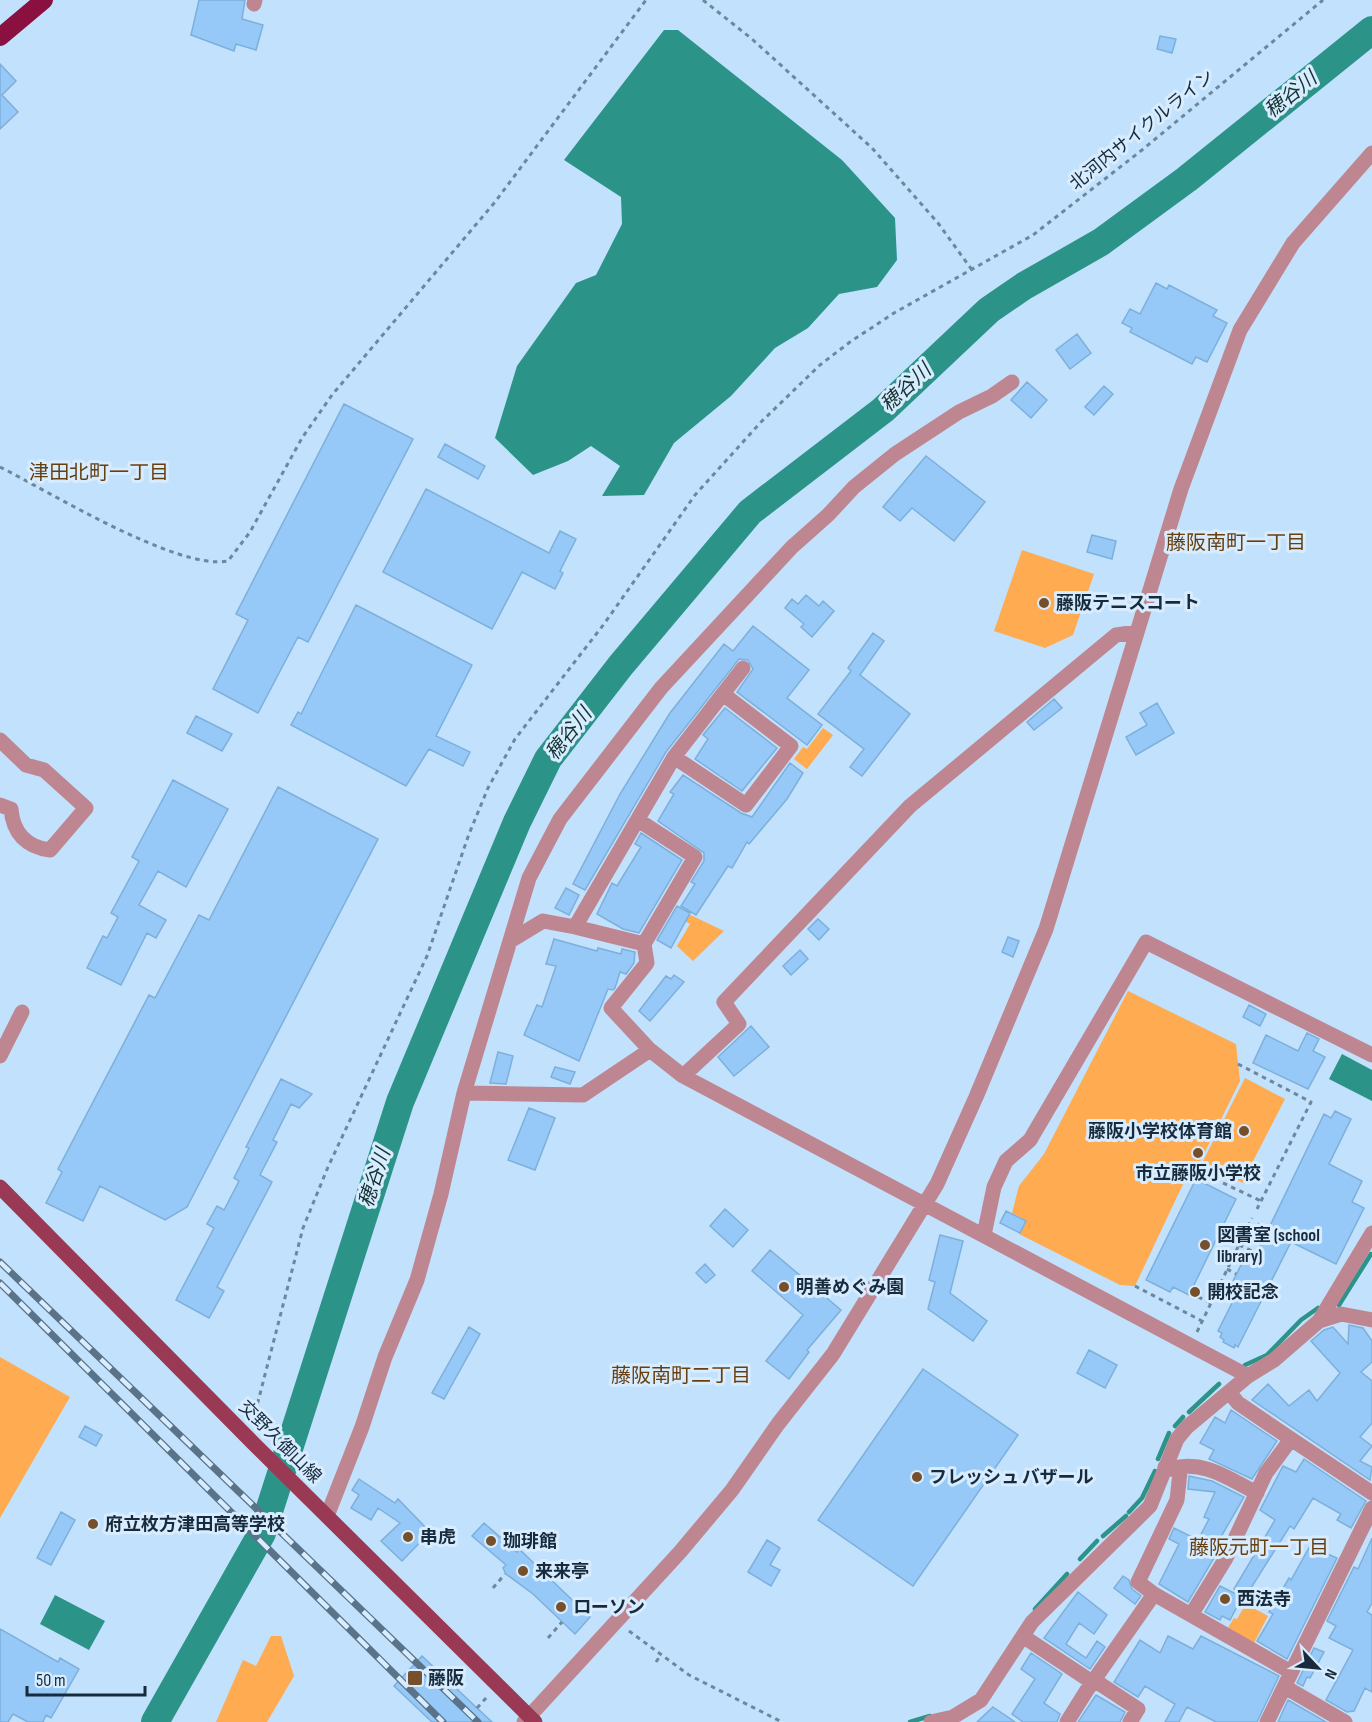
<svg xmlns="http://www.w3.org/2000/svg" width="1372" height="1722" viewBox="0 0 1372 1722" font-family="'Sofia Sans Condensed','Noto Sans JP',sans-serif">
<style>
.green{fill:#feab51}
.water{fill:#2c9389}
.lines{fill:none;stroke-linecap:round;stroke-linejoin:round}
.stream{stroke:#2c9389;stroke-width:4.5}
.river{stroke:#2c9389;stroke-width:28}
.building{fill:#96c9f7;stroke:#7dafdb;stroke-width:1.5}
.path{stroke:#6d879d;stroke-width:3;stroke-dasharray:4.5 4.5;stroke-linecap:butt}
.minor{stroke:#be8691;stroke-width:15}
.major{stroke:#9a3954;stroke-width:15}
.highway{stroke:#8a103f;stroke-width:18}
.rail-casing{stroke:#5a7388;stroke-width:7}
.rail{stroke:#d8ecff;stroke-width:4.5;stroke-dasharray:14;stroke-linecap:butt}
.poi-dot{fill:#75502b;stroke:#d8ecff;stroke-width:2}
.labels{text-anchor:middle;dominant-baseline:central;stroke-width:6;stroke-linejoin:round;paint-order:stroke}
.street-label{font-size:18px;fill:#172b3d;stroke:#d8ecff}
.poi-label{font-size:18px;font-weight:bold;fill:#172b3d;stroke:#d8ecff;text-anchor:start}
.water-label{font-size:20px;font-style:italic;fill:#14322f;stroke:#d8ecff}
.neighbourhood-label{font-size:20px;fill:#663f11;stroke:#d8ecff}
</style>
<rect width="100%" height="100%" fill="#c2e1fc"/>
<path class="green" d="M1022,550l72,24 -21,61 -28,13 -51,-17z
M823,728l10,7 -26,34 -13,-10 9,-12 4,2z
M678,909l46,22 -31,30 -16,-15 13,-22 -16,-9z
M1128,991l108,53 4,37 -51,103 -5,-2 -49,104 -15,-1 -101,-51 7,-13 -14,-8 7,-27 25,-32z
M1245,1078l40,21 -36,70 3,2 -7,13 -43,-21z
M0,1357l70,40 -70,121z
M1246,1604l22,12 -15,29 -27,-14 8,-13 3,1z
M271,1636h10l13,40 -27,46h-51l27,-62 13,6z"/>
<path class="water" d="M664,30h14l164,130 53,58 2,42 -20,27 -38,7 -31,34 -33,20 -44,48 -57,47 -30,52 -42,1 18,-30 -29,-20 -23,15 -35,14 -38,-37 22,-72 59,-83 20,-8 26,-51 -1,-27 -57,-37z
M1342,1054l30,16v31l-43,-22z
M55,1595l50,26 -16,29 -49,-26z"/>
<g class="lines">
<path class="stream" d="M1339,1305l32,-51
M1245,1365l22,-10 34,-35 17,-12
M1189,1412l30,-28
M1175,1426l8,-9
M1158,1459l11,-26
M1129,1512l13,-14 13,-27
M1103,1536l23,-20
M1080,1559l17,-18
M1035,1609l32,-35
M910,1722l20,-6"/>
<path class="river" d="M155,1722l107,-189 138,-431 117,-280 31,-63 73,-94 129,-153 133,-102 106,-100 35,-24 77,-44 86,-63 185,-149"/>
</g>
<path class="building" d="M199,0h46l-3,19 21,6 -7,25 -20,-6 -2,7 -43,-16z
M1160,36l16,3 -4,14 -15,-4z
M0,64l16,17 -14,14 16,17 -18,17z
M1156,283l11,6 2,-4 48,25 -4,6 14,7 -20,39 -11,-5 -4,7 -62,-32 2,-4 -10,-5 8,-14 10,5z
M1077,334l14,19 -21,16 -14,-19z
M1027,382l20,18 -16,18 -20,-18z
M1104,386l9,8 -19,21 -9,-8z
M344,404l69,35 -105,203 -10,-5 -40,76 -45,-24 35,-69 -12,-6z
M445,444l40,22 -7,13 -40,-22z
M926,456l59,46 -31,39 -42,-33 -12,13 -17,-14z
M426,489l123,64 11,-22 16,8 -16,32 3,2 -8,16 -33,-17 -30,57 -109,-57z
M1092,535l24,6 -4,18 -25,-7z
M806,595l13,11 4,-5 11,10 -22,26 -11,-10 3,-3 -19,-16 7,-9 6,5z
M356,605l116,60 -36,71 34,16 -7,14 -34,-17 -23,37 -115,-61 7,-13 3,2z
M753,626l56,44 -22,28 35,27 -15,20 -70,-53 16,-23 -5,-9 -9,-1 -73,93 -81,138 -12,-6 47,-90 50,-81 54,-69 9,7z
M873,633l11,8 -24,34 50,39 -48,62 -12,-9 14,-18 -46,-35 33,-43 -3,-3z
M1054,699l8,9 -28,22 -7,-8z
M1157,703l17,30 -38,22 -10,-18 21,-12 -7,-12z
M725,708l52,40 -35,43 -47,-32 13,-20 -5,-4z
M196,716l36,18 -10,17 -35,-18z
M790,763l13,10 -16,26 -38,45 -2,-2 -15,26 -4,-2 -32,49 -15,-9 14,-22 -4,-2 13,-21v-8l-46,-32 16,-27 -4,-2 13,-17 58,38 11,4z
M173,780l55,29 -42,78 -28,-16 -19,34 27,15 -10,18 -9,-5 -26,52 -34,-17 16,-32 4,2 11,-21 -7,-4 28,-52 -7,-4z
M278,787l100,52 -191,368 -22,13 -65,-34 -17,35 -37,-18 16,-31 -4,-3 91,-174 6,3 44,-83 10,5z
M641,833l41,27 -43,73 -16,-4 -26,-15 15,-31 5,3 24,-39 -6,-3z
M566,888l13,7 -10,20 -14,-7z
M677,906l13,7 -19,35 -14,-8z
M818,919l11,10 -10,11 -11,-11z
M1008,937l11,4 -6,16 -11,-5z
M554,939l43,12 1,-3 23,6 1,-5 13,3 -1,11 -8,11 -6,-2 -5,16 -2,2 -5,-1 -29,72 -55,-26 13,-30 5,2 14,-41 -10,-2z
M800,950l8,9 -17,16 -8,-9z
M674,975l10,7 -34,39 -11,-10 27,-35 5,3z
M1249,1005l17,9 -6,12 -17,-9z
M751,1026l18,21 -35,29 -16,-19z
M1307,1033l12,6 -6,12 12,6 -17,32 -55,-26 13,-28 32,16z
M498,1052l15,4 -7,28 -16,-1z
M555,1067l20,5 -5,12 -19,-7z
M281,1079l31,15 -13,14 -8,-4 -18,36 4,2 -17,33 12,7 -55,105 7,4 -15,27 -33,-18 38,-72 -7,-4 10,-18 7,4 15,-29 -5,-3 15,-30 -3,-1z
M529,1108l26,10 -20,52 -27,-10z
M1335,1111l16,8 -22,45 33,17 -10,21 12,6 -28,56 -45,-22 -53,105 -3,-2 -1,3 -11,-6 1,-2 -4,-3 2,-4 -4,-2 17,-34 -8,-4 18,-36 8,4 71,-147 7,4z
M1196,1179l40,20 -47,96 -16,-8 -3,5 -24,-12z
M725,1209l23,21 -15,17 -23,-21z
M1006,1211l20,10 -6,12 -20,-10z
M940,1235l23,6 -13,52 37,28 -14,20 -45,-32 7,-27 -6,-2z
M770,1250l71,60 -34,40 2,2 -20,27 -23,-18 37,-46 -51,-44z
M705,1264l10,11 -9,8 -10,-10z
M1349,1325l14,3 9,13v21l-11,10 11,9v42l-12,14 12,9 -12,15 12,6 -2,13 -118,-80 16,-16 21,22 20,-16 8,11 23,-28 -29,-32 13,-11 9,-3 15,17z
M469,1327l11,7 -36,65 -12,-6z
M1089,1350l28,15 -12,23 -28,-15z
M923,1369l95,66 -105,151 -95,-66z
M1231,1410l46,31 -25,38 -43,-20 5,-9 -14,-7 15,-26 10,6z
M85,1426l17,9 -6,11 -17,-9z
M1304,1459l62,42 -15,27 -14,-8 4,-6 -28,-16 -19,31 -4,-3 -44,70 -12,-7 41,-69 -15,-10 23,-44 13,6z
M1189,1476l23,5 32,16 -26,45 4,1 -5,10 -29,49 -29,-18 20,-40 -10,-5 5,-11 24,12 11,-21 -5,-2 11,-25 -27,-3z
M359,1479l36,24 3,-4 32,33 -28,29 -21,-20 19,-18 -22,-15 -7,12 -20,-12 8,-13 -7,-5z
M61,1512l14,8 -24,45 -14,-7z
M484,1523l33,29 2,-3 71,68 -15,17 -42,-40 -27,-20 -3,-6 3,-3 -34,-29z
M1372,1538v65l-5,9 5,3v77l-7,-4 -11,23 -7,1 -21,-12 27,-50 -24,-12 7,-12 -9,-5 27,-54 4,2z
M767,1540l13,8 -10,17 10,5 -9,16 -23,-14z
M1310,1546l27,12 -50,101 -30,-18 16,-27 -4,-2 20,-34 2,2z
M1123,1576l6,4 3,9 9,7 -6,8 -21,-16z
M1220,1586l22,11 -12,23 -8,-4 -2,4 -15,-8z
M1078,1592l29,23 -13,19 -15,-11 -13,21 20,14 11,-17 8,6 -15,22 -46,-31z
M0,1629l58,33 2,-4 19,11 -28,49 -5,-3 -3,7h-15l-15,-8 -5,8h-8z
M1168,1636l25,13 8,-13 78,40 -22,46h-41l-29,-15 -8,15h-14l10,-18 -30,-18 -7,11 -24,-15 26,-42 20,13z
M1314,1648l10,4 -14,26 -3,-1 -4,9 -6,-3z
M1031,1653l31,21 -18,29 16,11 -3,8h-34l-11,-8 23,-35 -14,-10z
M422,1656l55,52 15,14h-60l-38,-36z
M1096,1695l29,17 -5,10h-42z
M1288,1700l38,22h-48z
M993,1707l22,15h-38z"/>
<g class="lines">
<path class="path" d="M703,0l49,39 120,109 66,75 34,47
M0,467c48,24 178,104 228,94l22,-29 52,-94 30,-43 163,-193 151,-202
M1238,1064l73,38 -54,107
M1196,1170l21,10
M1223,1183l38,18
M1239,1245l11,5 10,-27
M1227,1269l9,5
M1135,1286l67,35
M1190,1293l21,10
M1197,1332l55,-114
M253,1421l50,-193 25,-61 99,-211 42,-122 19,-46 27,-49 89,-115 91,-129 66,-73 59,-57 30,-23 44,-29 139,-78 109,-85 181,-150
M493,1588l12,-14
M629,1631l60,44 93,47
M548,1638l14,-16
M656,1662l4,-6
M477,1708l10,-11 1,2"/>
<path class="minor" d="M254,4l1,-4
M0,740l26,25 18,5 42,38 -36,42c-24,-3 -37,-17 -39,-41l-11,-4
M674,757l72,48 45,-59 -68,-52
M575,927l69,17 51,-87 -57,-37
M510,941l33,-20 32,6 99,-170 69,-89
M644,944l3,19 -36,45 39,42
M0,1056l22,-44
M683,1076l56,-52 -15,-22 186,-196 206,-171 21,-3
M464,1093l119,2 67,-45 33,26 565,300
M984,1235l10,-48 12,-26 24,-21 116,-198 226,113
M1319,1321l22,-7 31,6
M1229,1392l9,11 53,36
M1171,1469c32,-10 58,10 86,24
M327,1516l35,-89 23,-70 32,-77 24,-86 23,-101 65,-215 31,-59 101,-131 131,-141 36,-32 26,-28 41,-33 64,-42 33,-16 20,-14
M1154,1594l-16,-12 39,-82 3,-28 -15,-5
M1191,1615l35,-57 40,-85 25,-34 81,54
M1024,1637l68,45
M1094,1680l44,29 -8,13
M1285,1687l60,35
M524,1722l156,-170 52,-62 46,-66 55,-70 104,-170 39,-87 70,-168 135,-440 59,-159 53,-87 79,-90
M931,1722l22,-5 28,-17 51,-78 118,-116 27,-67 10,-12 61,-51 26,-16 45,-39 53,-88
M1067,1722l20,-32 67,-96 137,78
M1267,1722l105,-214"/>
<path class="major" d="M0,1187l253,256 282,279"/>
<path class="highway" d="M0,37l44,-37"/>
<defs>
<path id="rail" d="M0,1262l478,460
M0,1283l443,439"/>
</defs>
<use href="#rail" class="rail-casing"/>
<use href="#rail" class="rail"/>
</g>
<g class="poi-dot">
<circle cx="1044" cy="603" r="6"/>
<circle cx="1244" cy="1131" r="6"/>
<circle cx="1198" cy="1153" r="6"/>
<circle cx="1205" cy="1245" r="6"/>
<circle cx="784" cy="1287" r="6"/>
<circle cx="1195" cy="1292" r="6"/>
<circle cx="917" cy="1477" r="6"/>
<circle cx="93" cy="1524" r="6"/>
<circle cx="408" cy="1537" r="6"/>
<circle cx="491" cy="1541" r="6"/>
<circle cx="523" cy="1571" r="6"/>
<circle cx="1225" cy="1599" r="6"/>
<circle cx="561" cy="1607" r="6"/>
<rect x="407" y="1670" width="16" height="16" rx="3"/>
</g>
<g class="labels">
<g class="street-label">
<text transform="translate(1142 130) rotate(-39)">北河内サイクルライン</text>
<text transform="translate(280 1442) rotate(45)">交野久御山線</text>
</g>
<g class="poi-label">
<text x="1056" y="603">藤阪テニスコート</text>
<text x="1232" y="1131" text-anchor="end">藤阪小学校体育館</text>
<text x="1198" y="1173" text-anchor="middle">市立藤阪小学校</text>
<text x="1217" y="1235">図書室 (school<tspan x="1217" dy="21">library)</tspan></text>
<text x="796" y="1287">明善めぐみ園</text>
<text x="1207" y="1292">開校記念</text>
<text x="929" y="1477">フレッシュ バザール</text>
<text x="105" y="1524">府立枚方津田高等学校</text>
<text x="420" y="1537">串虎</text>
<text x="503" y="1541">珈琲館</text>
<text x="535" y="1571">来来亭</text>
<text x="1237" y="1599">西法寺</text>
<text x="573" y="1607">ローソン</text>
<text x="428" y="1678">藤阪</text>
</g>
<g class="water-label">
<text transform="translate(1291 95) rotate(-39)">穂谷川</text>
<text transform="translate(906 388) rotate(-43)">穂谷川</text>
<text transform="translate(569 734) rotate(-52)">穂谷川</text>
<text transform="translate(375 1178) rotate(-72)">穂谷川</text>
</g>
<g class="neighbourhood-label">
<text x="99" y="473">津田北町一丁目</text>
<text x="1236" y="543">藤阪南町一丁目</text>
<text x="681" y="1376">藤阪南町二丁目</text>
<text x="1259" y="1548">藤阪元町一丁目</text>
</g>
</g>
<g transform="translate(1318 1668) rotate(116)" stroke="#d8ecff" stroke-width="4.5" paint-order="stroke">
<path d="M0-4.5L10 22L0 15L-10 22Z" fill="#172b3d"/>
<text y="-9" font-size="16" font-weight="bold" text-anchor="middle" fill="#172b3d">N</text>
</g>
<path d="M27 1686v9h118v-9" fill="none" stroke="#172b3d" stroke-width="3"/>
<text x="36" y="1686" font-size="18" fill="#172b3d" stroke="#d8ecff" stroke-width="4.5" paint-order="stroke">50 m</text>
</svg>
